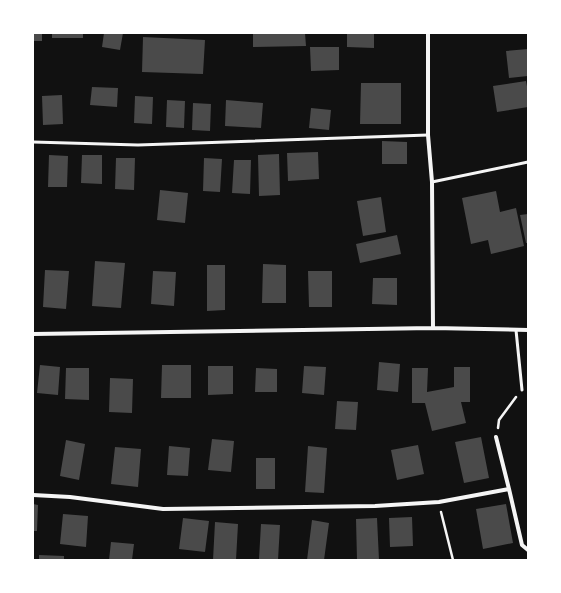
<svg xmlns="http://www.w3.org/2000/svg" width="561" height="593" viewBox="0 0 561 593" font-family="'DejaVu Sans',sans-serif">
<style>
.building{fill:#4a4a4a}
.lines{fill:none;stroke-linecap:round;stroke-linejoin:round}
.path{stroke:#f5f5f5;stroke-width:2.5}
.service{stroke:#f5f5f5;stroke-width:3}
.minor{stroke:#f5f5f5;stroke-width:4}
</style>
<rect width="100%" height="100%" fill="#111"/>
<path class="building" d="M33,33h9v8h-9z
M52,33h31v5h-31z
M104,33h19l-3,17 -18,-3z
M253,33h52l1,13 -53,1z
M347,33h27v15l-27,-1z
M143,37l62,3 -2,34 -61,-2z
M310,47h29v23l-28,1z
M528,49v27l-19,2 -3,-27z
M526,81l2,11v15l-31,5 -4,-26z
M361,83h40v41h-41z
M92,87l26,1 -1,19 -27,-2z
M62,95l1,29 -20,1 -1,-29z
M135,96l18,1 -1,27 -18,-1z
M167,100l18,1 -1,27 -18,-1z
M226,100l37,3 -2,25 -36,-2z
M193,103l18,1 -1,27 -18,-1z
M311,108l20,2 -2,20 -20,-2z
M382,141l25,1v22h-25z
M318,152l1,27 -31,2 -1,-28z
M279,154l1,41 -21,1 -1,-41z
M49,155l19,1 -1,31h-19z
M82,155h20v29l-21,-1z
M116,158h19l-1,32 -19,-1z
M204,158l18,1 -2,33 -17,-1z
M234,160h17l-1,34 -18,-1z
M160,190l28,3 -3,30 -28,-3z
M496,191l4,21 16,-4 8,38 -33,8 -3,-14 -17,4 -9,-46z
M381,197l5,35 -23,4 -6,-35z
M528,214v29h-2l-6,-28z
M397,235l4,19 -41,9 -4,-19z
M95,261l30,2 -4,45 -29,-2z
M263,264l23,1v38h-24z
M207,265h18v45l-18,1z
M45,270l24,1 -3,38 -23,-2z
M153,271l23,1 -2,34 -23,-2z
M308,271h24v36h-23z
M373,278h24v27l-25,-1z
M379,362l21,2 -2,28 -21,-2z
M40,365l20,2 -2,28 -21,-2z
M162,365h29v33h-30z
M208,366h25v28l-25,1z
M304,366l22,1 -2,28 -22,-2z
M454,367h16v35h-9l5,21 -34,8 -7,-28h-13v-35h16l-1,24 27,-5z
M66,368h23v32l-24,-1z
M256,368l21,1v23h-22z
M110,378l23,1 -1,34 -23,-1z
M337,401l21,1 -2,28 -21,-1z
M481,437l8,41 -25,5 -9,-41z
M212,439l22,2 -3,31 -23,-2z
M66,440l19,4 -6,36 -19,-4z
M418,445l6,29 -27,6 -6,-30z
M169,446l21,2 -2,28 -21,-1z
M308,446l19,2 -3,45 -19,-1z
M115,447l26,2 -3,38 -27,-3z
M256,458h19v31h-19z
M33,504l5,1 -1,26h-4z
M506,504l7,39 -30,6 -7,-40z
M63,514l25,2 -2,31 -26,-3z
M412,517l1,29 -23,1 -1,-29z
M183,518l26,3 -4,31 -26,-3z
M377,518l2,42h-22l-1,-41z
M312,520l17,3 -5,37h-17z
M215,522l23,2 -2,36h-23z
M261,524l19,1 -2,35 -19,-1z
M111,542l23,2 -2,16h-23z
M39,555l25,1v4h-25z"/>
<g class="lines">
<path class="path" d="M498,428l1,-8 17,-23
M441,512l12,48"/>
<path class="service" d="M33,142l105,3 290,-10
M432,182l96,-20
M516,330l6,60"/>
<path class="minor" d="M428,33v102l4,47 1,146
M33,334l400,-6 95,2
M496,437l13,52
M33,495l37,2 93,12 212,-3 64,-4 70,-13 13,56 6,5"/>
</g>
<rect width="561" height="593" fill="none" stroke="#ffffff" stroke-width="68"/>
</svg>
